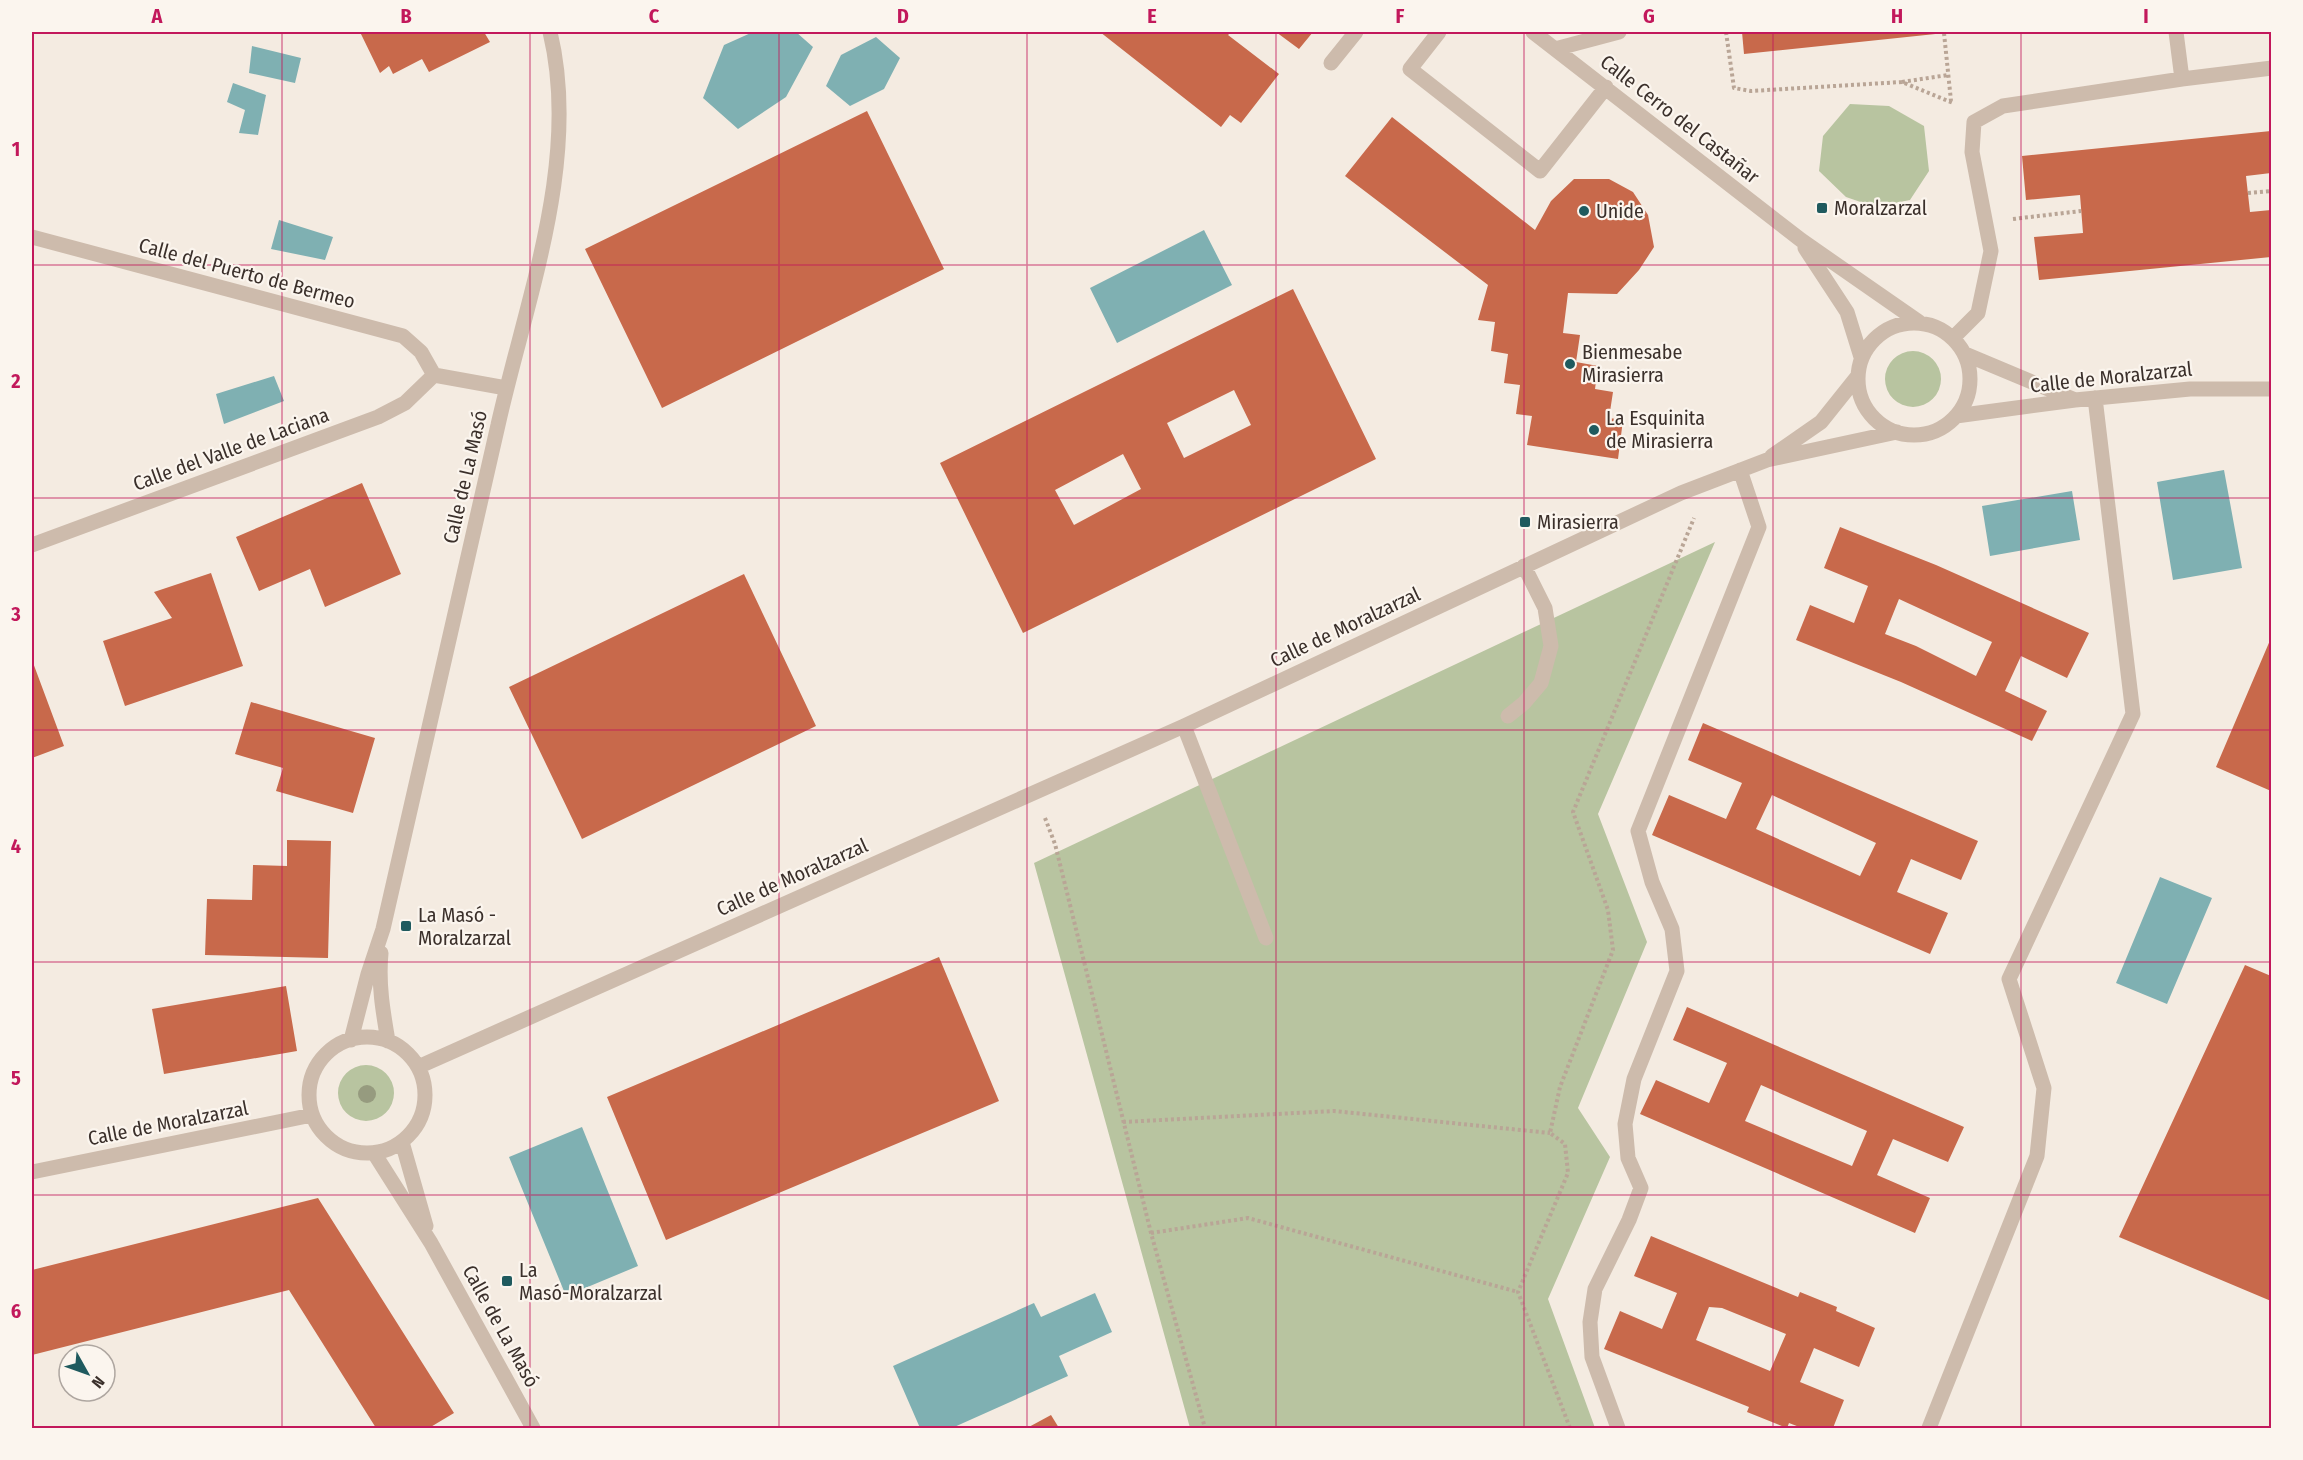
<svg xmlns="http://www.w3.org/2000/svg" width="2303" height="1460" viewBox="0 0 2303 1460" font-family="'Fira Sans Condensed',sans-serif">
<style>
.green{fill:#b8c4a0}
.water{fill:#7fb0b2}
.building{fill:#c8694b;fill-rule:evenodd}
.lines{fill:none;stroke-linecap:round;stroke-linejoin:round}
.path{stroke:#b9a596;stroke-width:4;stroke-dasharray:3 3;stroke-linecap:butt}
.minor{stroke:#cdbbac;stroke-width:15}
.tree{fill:#969b7f}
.grid{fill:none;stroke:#c2185b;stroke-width:1.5;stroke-opacity:0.55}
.poi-dot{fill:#1f5a5e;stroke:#fbf5ee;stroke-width:2}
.labels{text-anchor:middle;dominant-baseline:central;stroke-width:4.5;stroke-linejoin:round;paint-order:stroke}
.street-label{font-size:20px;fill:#3b302b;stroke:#fbf5ee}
.poi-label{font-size:20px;fill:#3b302b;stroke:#fbf5ee;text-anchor:start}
.neatline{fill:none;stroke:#c2185b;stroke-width:2}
.grid-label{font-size:20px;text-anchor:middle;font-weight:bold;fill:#c2185b}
</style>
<rect width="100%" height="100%" fill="#f4ebe1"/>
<path class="green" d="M1850,104l39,2 35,20 5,45 -19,29 -35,7 -29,-10 -27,-26 4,-35z
M1885 379a28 28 0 1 1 56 0a28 28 0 1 1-56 0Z
M1715,542l-117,272 49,128 -69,166 32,49 -62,142 47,129h-405l-156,-565z
M338 1093a28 28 0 1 1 56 0a28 28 0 1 1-56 0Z"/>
<path class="water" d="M753,32h43l17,15 -27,50 -48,32 -35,-31 21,-53z
M876,37l24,21 -16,31 -34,17 -24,-20 15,-31z
M252,46l49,12 -6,25 -46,-10z
M233,83l33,12 -8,40 -19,-2 6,-23 -18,-8z
M279,220l54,17 -8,23 -54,-11z
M1204,230l28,55 -115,58 -27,-55z
M274,376l10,25 -60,23 -8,-30z
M2224,470l18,98 -69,12 -16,-98z
M2072,491l8,49 -90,16 -8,-50z
M2160,877l52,21 -45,106 -51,-21z
M582,1127l56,139 -72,30 -57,-139z
M1095,1293l17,39 -53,24 9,20 -116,52h-32l-27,-62 141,-63 7,14z"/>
<path class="building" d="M360,32h124l6,10 -61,30 -7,-13 -29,15 -4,-8 -9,7z
M1100,32h131l-3,3 51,39 -38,49 -11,-8 -9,12z
M1276,32h37l-14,17z
M1742,32h203v1l-201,21z
M867,111l77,158 -282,139 -77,-159z
M1392,117l143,113 16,-29 23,-22h35l24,13 15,23 6,32 -15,23 -22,24 -49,-1 -5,40 17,2 -4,27 22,4 -3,23 18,3 -4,26 14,2 -5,39 -91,-14 5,-29 -16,-2 4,-29 -16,-2 4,-29 -17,-3 4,-29 -17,-2 10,-35 -143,-109z
M2271,131v42l-25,3 4,36 21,-2v47l-232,23 -5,-43 49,-4 -3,-38 -54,5 -4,-44z
M1293,289l83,170 -353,174 -83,-170zM1234,390l17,35 -67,33 -17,-35zM1123,454l18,35 -67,36 -19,-35z
M362,483l39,91 -76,33 -15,-38 -51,22 -23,-54z
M1840,527l96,38 153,68 -22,45 -46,-22 -16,35 42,20 -15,30 -131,-59 -105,-42 14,-35 44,18 14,-37 -44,-18zM1899,599l93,43 -16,34 -60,-30 -31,-12z
M211,573l32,93 -118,40 -22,-65 69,-23 -18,-26z
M744,574l72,152 -234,113 -73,-152z
M2271,638v153l-55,-24z
M32,660l32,86 -32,12z
M251,702l124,36 -22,75 -77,-22 7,-23 -48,-14z
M1703,723l275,118 -17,39 -50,-21 -14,33 51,21 -18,41 -278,-119 17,-40 57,24 16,-36 -54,-23zM1772,795l104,48 -16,33 -104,-47z
M287,840l44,1 -3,117 -123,-3 2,-56 45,1 1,-35 34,1z
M939,957l60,144 -333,139 -59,-143z
M2245,965l26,11v325l-152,-64z
M286,986l11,65 -133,23 -12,-65z
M1687,1007l277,120 -16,35 -55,-23 -16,36 53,23 -15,35 -275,-119 16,-34 53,23 18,-40 -54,-23zM1761,1085l106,46 -15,35 -107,-45z
M318,1198l136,215 -25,15h-53l-87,-138 -257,65v-85z
M1651,1236l147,61 2,-5 37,15 -1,4 39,17 -16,39 -45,-19 -14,34 44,18 -11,28h-31l-13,-5 -2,5 -40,-16 2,-5 -145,-58 16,-38 42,18 15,-36 -43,-17zM1709,1307l13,1 64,26 -16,37 -74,-31z
M1051,1415l8,13h-32z"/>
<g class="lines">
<path class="path" d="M1726,32l8,56 17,3 151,-9 51,21
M1944,33l7,68
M1902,82l46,-7
M2248,193l24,-2
M2013,219l68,-8
M1045,818l10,26 96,389 54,195
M1123,1122l211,-11 216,22
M1151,1233l97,-15 270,74
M1570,1428l-52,-136 50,-119 -3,-29 -15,-11 10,-46 53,-137 -5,-40 -35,-98 121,-294"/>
<path class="minor" d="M1439,32l-29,37 130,102 66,-84
M1533,32l268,208 118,82
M2176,32l6,47
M1555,49l64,-17
M1331,63l25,-31
M32,237l371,99 18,16 13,23
M1805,248l42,64 14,45
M1858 379a56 56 0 1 1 112 0a56 56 0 1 1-112 0Z
M1953,338l25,-25 13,-62 -19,-99 2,-30 29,-16 179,-27 90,-11
M1965,354l110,46
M434,375l72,13
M1956,416l119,-16 115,-11h82
M1772,456l49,-34 36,-45
M32,545l346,-128 27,-14 29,-28
M1508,716l16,-13 17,-20 10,-37 -6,-38 -21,-42
M1184,726l82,212
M381,953c-3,30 2,59 7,88
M309 1095a58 58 0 1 1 116 0a58 58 0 1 1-116 0Z
M351,1040l17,-66 15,-45c39,-168 77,-336 115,-504 28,-125 83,-265 52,-393
M418,1067l766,-341 497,-233 86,-33 130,-28
M402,1142l24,84
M374,1153l57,90 102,185
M32,1172l280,-57
M1618,1428l-26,-71 -2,-35 5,-33 34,-69 12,-32 -13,-30 -3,-34 9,-45 43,-108 -5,-42 -20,-47 -14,-51 121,-304 -19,-57
M1929,1428l108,-272 7,-68 -35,-109 124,-265 -38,-316"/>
</g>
<circle class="tree" cx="367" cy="1094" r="9"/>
<path class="grid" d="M282,32v1396M530,32v1396M779,32v1396M1027,32v1396M1276,32v1396M1524,32v1396M1773,32v1396M2021,32v1396M32,265h2240M32,498h2240M32,730h2240M32,962h2240M32,1195h2240"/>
<g class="poi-dot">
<rect x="1816" y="202" width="12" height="12" rx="3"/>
<circle cx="1584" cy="211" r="6"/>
<circle cx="1570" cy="364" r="6"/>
<circle cx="1594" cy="430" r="6"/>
<rect x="1519" y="516" width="12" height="12" rx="3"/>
<rect x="400" y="920" width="12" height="12" rx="3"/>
<rect x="501" y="1275" width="12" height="12" rx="3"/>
</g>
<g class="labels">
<g class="street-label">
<text transform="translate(1680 119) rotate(38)">Calle Cerro del Castañar</text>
<text transform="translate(247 273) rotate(15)">Calle del Puerto de Bermeo</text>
<text transform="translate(2111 377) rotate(-6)">Calle de Moralzarzal</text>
<text transform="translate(231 449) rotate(-20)">Calle del Valle de Laciana</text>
<text transform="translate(465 477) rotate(-77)">Calle de La Masó</text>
<text transform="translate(1345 627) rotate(-25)">Calle de Moralzarzal</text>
<text transform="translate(792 877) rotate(-24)">Calle de Moralzarzal</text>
<text transform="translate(168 1123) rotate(-11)">Calle de Moralzarzal</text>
<text transform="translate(501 1326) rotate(61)">Calle de La Masó</text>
</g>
<g class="poi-label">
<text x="1834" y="208">Moralzarzal</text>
<text x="1596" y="211">Unide</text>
<text x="1582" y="352">Bienmesabe<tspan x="1582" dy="23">Mirasierra</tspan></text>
<text x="1606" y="418">La Esquinita<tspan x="1606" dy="23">de Mirasierra</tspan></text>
<text x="1537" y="522">Mirasierra</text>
<text x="418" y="915">La Masó -<tspan x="418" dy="23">Moralzarzal</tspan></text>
<text x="519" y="1270">La<tspan x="519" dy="23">Masó-Moralzarzal</tspan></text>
</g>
</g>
<rect width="2303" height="1460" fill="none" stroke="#fbf5ee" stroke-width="66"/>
<g transform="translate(87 1373) rotate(130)"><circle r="28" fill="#fbf5ee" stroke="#aea6a0" stroke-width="1.5"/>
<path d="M0-4.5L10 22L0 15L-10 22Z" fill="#1f5a5e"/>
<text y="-9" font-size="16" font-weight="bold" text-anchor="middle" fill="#3b302b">N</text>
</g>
<rect x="33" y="33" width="2237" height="1394" class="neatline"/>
<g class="grid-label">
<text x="157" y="23">A</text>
<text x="406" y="23">B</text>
<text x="654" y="23">C</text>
<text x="903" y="23">D</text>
<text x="1152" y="23">E</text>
<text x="1400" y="23">F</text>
<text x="1649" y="23">G</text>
<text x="1897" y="23">H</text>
<text x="2146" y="23">I</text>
<text x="16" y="156">1</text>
<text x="16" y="388">2</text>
<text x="16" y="621">3</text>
<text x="16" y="853">4</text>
<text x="16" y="1085">5</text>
<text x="16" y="1318">6</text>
</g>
</svg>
